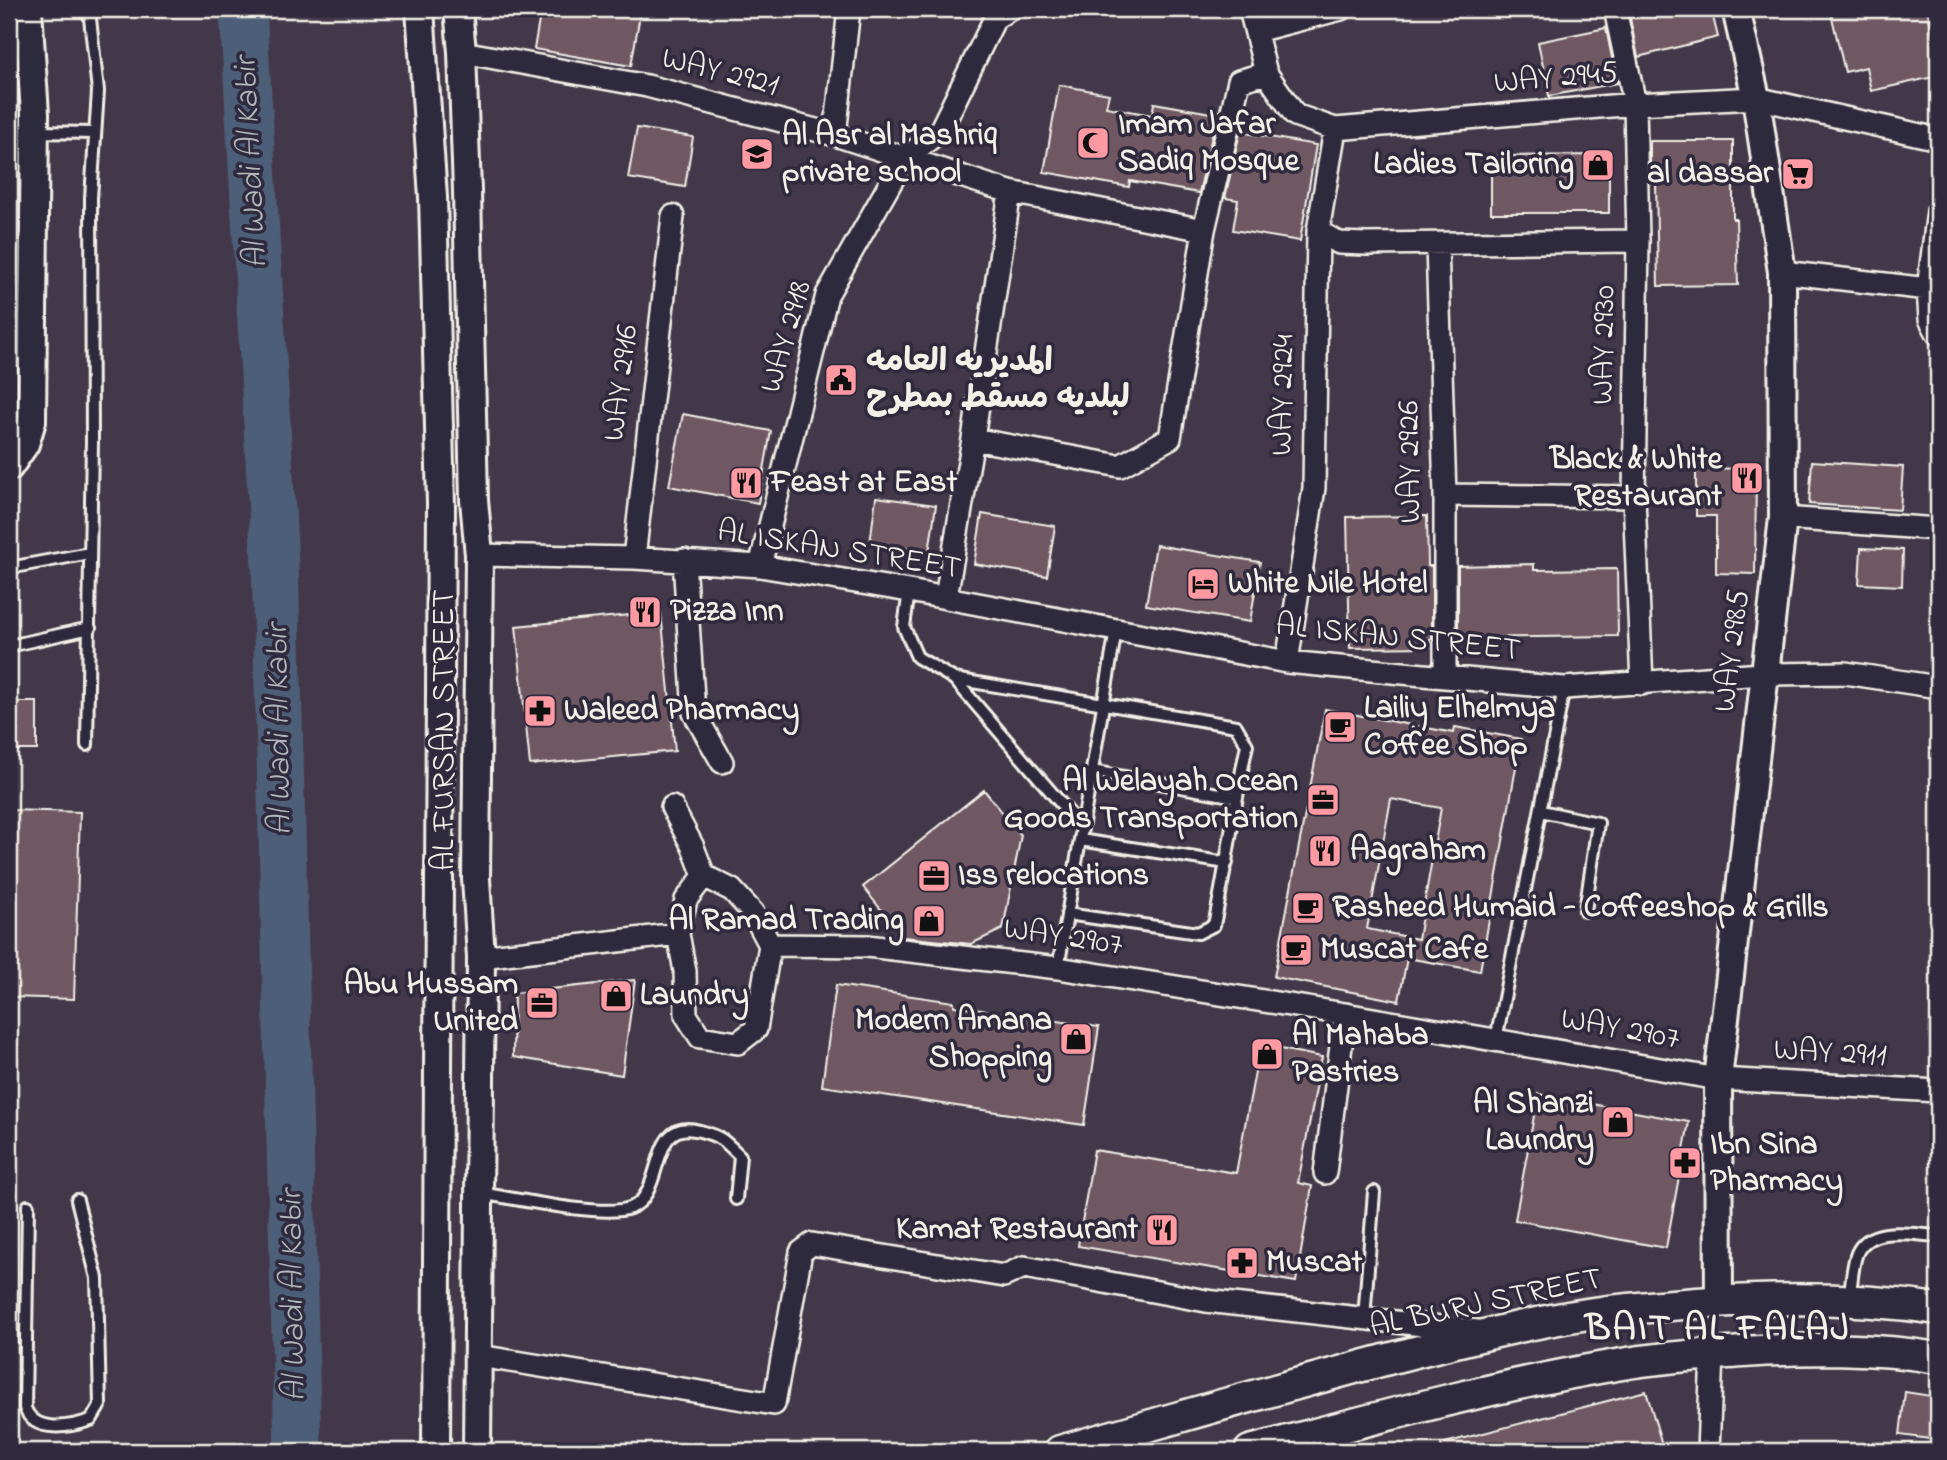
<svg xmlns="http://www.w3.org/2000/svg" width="1947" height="1460" viewBox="0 0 1947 1460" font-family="'Indie Flower','Playpen Sans Arabic',sans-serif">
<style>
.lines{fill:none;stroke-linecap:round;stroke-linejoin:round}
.river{stroke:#4e5f78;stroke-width:47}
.building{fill:#705864;stroke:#f4f1e8;stroke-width:2;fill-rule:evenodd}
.service-casing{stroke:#f4f1e8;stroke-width:16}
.minor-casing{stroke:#f4f1e8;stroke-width:26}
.tertiary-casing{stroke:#f4f1e8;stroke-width:32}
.secondary-casing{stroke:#f4f1e8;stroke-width:35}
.service{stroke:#2f2a3d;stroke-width:10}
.minor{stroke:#2f2a3d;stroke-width:21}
.tertiary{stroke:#2f2a3d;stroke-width:26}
.secondary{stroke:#2f2a3d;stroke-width:30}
.labels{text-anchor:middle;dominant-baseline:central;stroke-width:7;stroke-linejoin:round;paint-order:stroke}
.street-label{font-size:32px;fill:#f4f1e8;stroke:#2f2a3d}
.poi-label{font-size:32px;font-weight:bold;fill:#f4f1e8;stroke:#2f2a3d;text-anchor:start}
.water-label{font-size:33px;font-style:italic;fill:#b2b7bb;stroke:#2f2a3d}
.district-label{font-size:38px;font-weight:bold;letter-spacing:2px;fill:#f4f1e8;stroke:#2f2a3d}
</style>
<rect width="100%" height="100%" fill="#423849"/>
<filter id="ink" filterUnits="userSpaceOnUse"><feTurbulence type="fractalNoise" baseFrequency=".0143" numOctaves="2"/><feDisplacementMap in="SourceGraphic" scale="14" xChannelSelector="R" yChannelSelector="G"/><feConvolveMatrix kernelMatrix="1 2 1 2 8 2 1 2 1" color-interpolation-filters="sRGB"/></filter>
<g filter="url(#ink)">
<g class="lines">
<path class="river" d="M243,9l32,555 23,887"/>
</g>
<path class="building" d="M541,9h100l-10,57 -97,-17z
M1628,9h83l7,28 -80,20z
M1830,9h97l11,47v20l-67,15 -5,-24 -21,5z
M1606,28l11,55 -68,13 -11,-54z
M1059,85l50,9 -3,13 46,8 2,-12 63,11 -18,79 -69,-12 -1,6 -85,-15z
M637,128l56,9 -8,50 -57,-9z
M1240,132l76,13 -16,96 -67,-11 5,-30 -13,-2z
M1650,141h83v78h3l2,66 -80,1 -2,-103h-6z
M1609,155v58h-118v-57z
M683,414l88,17 -13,72 -89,-17z
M1812,461l91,6 -3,43 -91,-6z
M1696,468l60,1 -1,105 -39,-1v-57h-20z
M876,497l60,8 -7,47 -59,-9z
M982,514l73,12 -8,50 -73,-12z
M1427,516l1,50h4v73h-2v8l-80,1 -3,-131z
M1156,545l104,17 -10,60 -104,-17z
M1861,548l42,2 -1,36 -43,-2z
M1534,564v6l83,-1 1,67 -160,2v-72z
M661,612l14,139 -145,14 -14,-139z
M9,702h28v48h-28z
M1325,709l129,24 1,-6 66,12 -41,232 -73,-13 -8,43 -125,-24zM1391,799l50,9 -23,131 -51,-10z
M984,790l37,45 -18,94 -32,15 -68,-7 -40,-50z
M9,810l71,2 -6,187 -65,-2z
M635,980l-13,95 -109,-18 1,-64z
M836,985l118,17v4l145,21 -15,98 -262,-39z
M1260,1045l62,12 -24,126 14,3 -16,96 -218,-36 16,-96 142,23z
M1538,1094l151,28 -23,126 -151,-28z
M1646,1391l18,60h-222l-1,-7z
M1905,1392l33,5v43l-38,-5z"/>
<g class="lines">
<defs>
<path id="service" d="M35,132l60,1
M9,568l81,-15
M909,591l-5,36 13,30 37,22 128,149
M9,646l81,-18
M954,679l282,47 11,19c-13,60 -20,120 -33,180l-16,8 -131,-19
M87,745l5,-303 -1,-244 7,-107 -9,-82
M1092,771l144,26
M1541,811l57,12 -13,88
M1080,840l147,23
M1058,968l58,-338
M1496,1040l68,-352
M480,1193c32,5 123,25 150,15 37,-13 16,-92 70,-77 22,6 24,9 40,25l-4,43
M28,1206l-3,202c9,26 45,19 66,12l9,-15 -3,-127 -20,-78
M1849,1297c3,-13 3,-32 8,-44 13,-29 56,-18 81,-17
M1364,1318l10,-126"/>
<path id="minor" d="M1250,9l16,64 29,42 40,14 300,-25 121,-6 182,41
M1615,9l20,95 3,137 -4,256 8,187
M1256,31l85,-22
M462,52l185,34 188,49 175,57 194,38
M835,135l14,-126
M1938,211l-10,78 2,30 8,15
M1318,231l21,12 27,1 272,-3
M1437,245l8,250v182
M1782,272l146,17
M973,439l147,27 50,-28 34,-208 35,-149 27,-8
M1445,495l189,2
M1783,518l155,11
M479,555l155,3 126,8 149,25 378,71 158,15 119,11 199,-14 82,-1 93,14
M634,558l39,-342
M684,560l10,153 28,49
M760,566l67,-271 77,-136 36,-28 55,-113 15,-9
M946,597l27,-158 37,-247
M1287,662l27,-174 4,-257 17,-102
M672,807l21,40 11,29
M704,876l28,14 21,23 17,32 -14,84 -18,14 -38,-6 -14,-22 -1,-44 -7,-37 8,-34z
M770,945l97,1 191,22 287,46 373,65 220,12
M481,957l197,-23
M1325,1173l20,-159
M479,1356l295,48 27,-152 11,-8 192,32 20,-9 182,34 271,30
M1708,1451l4,-97"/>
<path id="tertiary" d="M420,9l13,188 8,307 -5,947
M458,9l4,43 5,139 7,309 5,55 -3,324 5,78 -4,494
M9,467l16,-23 7,-23 3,-307 -7,-105
M1719,1303l-1,-224 65,-561 -1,-246 -26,-174 -20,-89"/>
<path id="secondary" d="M1060,1451c121,-34 241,-70 363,-101 61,-15 125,-32 187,-39 108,-12 220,-18 328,-2
M1250,1451c123,-32 246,-66 372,-87 39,-7 81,-9 121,-12 65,-4 131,-5 195,6"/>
</defs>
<use href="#service" class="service-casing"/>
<use href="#minor" class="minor-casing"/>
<use href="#tertiary" class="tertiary-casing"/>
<use href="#secondary" class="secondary-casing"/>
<use href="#service" class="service"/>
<use href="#minor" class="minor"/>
<use href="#tertiary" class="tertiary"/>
<use href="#secondary" class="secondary"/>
</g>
</g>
<defs>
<symbol id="mosque-square" viewBox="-11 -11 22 22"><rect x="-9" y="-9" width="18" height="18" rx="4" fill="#ff9aa2" stroke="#2f2a3d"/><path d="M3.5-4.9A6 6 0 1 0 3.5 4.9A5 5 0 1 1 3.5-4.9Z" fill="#111"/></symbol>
<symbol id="school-square" viewBox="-11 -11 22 22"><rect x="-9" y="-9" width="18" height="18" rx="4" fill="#ff9aa2" stroke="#2f2a3d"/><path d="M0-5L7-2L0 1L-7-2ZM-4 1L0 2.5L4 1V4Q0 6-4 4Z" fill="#111"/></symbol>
<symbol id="shop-square" viewBox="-11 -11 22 22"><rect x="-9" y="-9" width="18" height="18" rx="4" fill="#ff9aa2" stroke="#2f2a3d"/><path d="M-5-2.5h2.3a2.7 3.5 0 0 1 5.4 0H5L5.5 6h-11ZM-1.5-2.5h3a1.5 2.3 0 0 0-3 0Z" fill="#111"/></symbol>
<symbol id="supermarket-square" viewBox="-11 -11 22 22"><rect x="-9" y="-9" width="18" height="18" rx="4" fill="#ff9aa2" stroke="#2f2a3d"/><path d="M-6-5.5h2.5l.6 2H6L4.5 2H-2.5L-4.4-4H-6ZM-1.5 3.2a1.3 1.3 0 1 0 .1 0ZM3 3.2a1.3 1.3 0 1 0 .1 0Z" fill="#111"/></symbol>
<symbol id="civic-square" viewBox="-11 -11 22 22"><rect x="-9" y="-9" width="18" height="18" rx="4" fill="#ff9aa2" stroke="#2f2a3d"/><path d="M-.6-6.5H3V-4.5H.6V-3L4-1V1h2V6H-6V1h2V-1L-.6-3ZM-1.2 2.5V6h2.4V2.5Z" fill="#111"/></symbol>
<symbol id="restaurant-square" viewBox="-11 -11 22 22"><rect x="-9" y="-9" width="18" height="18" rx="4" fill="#ff9aa2" stroke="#2f2a3d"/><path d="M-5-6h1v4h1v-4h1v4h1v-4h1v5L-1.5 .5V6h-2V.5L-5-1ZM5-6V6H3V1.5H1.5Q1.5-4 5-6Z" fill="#111"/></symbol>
<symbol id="hotel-square" viewBox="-11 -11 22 22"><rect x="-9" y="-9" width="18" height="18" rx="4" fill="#ff9aa2" stroke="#2f2a3d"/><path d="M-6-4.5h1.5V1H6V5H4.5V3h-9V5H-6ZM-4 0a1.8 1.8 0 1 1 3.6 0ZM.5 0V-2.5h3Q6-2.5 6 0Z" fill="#111"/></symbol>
<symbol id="pharmacy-square" viewBox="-11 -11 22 22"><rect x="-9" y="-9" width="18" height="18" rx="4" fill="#ff9aa2" stroke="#2f2a3d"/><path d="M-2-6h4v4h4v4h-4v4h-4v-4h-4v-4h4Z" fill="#111"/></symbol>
<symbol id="cafe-square" viewBox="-11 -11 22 22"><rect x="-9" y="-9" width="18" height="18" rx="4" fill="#ff9aa2" stroke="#2f2a3d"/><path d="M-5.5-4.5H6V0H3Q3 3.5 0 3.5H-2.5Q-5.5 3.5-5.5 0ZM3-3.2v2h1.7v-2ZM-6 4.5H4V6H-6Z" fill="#111"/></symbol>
<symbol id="office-square" viewBox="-11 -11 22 22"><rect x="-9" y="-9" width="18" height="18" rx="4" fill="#ff9aa2" stroke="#2f2a3d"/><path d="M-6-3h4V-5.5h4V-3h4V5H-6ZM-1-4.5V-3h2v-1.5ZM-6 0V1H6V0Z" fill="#111"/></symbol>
</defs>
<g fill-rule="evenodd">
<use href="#mosque-square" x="1074" y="124" width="38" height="38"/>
<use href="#school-square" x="738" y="135" width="38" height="38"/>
<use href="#shop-square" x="1579" y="146" width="38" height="38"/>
<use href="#supermarket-square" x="1779" y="155" width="38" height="38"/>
<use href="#civic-square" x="822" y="361" width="38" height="38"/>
<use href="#restaurant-square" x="1728" y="459" width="38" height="38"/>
<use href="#restaurant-square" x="727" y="464" width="38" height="38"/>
<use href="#hotel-square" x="1184" y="565" width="38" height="38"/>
<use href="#restaurant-square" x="626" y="593" width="38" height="38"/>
<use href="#pharmacy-square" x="521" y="692" width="38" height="38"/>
<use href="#cafe-square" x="1321" y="708" width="38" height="38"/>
<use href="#office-square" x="1304" y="781" width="38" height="38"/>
<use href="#restaurant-square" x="1306" y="832" width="38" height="38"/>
<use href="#office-square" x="915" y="857" width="38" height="38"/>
<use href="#cafe-square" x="1289" y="889" width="38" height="38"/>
<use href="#shop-square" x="910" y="902" width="38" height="38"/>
<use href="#cafe-square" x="1277" y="931" width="38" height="38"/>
<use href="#shop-square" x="597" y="977" width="38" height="38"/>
<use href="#office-square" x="523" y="984" width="38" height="38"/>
<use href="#shop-square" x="1057" y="1020" width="38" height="38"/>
<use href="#shop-square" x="1248" y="1035" width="38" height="38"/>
<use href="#shop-square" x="1599" y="1103" width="38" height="38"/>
<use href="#pharmacy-square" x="1666" y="1144" width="38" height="38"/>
<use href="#restaurant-square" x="1143" y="1211" width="38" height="38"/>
<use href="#pharmacy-square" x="1223" y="1244" width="38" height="38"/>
</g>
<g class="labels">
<g class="street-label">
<text transform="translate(720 73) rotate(14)">WAY 2921</text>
<text transform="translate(1556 79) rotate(-5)">WAY 2945</text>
<text transform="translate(787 337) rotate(-74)">WAY 2918</text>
<text transform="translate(1605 345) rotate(-89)">WAY 2930</text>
<text transform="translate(622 383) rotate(-83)">WAY 2916</text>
<text transform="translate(1284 395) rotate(-89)">WAY 2924</text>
<text transform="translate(1411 462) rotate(-91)">WAY 2926</text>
<text transform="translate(839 551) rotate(9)">AL ISKAN STREET</text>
<text transform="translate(1398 639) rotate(6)">AL ISKAN STREET</text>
<text transform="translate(1733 651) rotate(-83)">WAY 2985</text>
<text transform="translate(445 730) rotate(-90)">AL FURSAN STREET</text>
<text transform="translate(1063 938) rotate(8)">WAY 2907</text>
<text transform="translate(1620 1030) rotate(10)">WAY 2907</text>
<text transform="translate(1830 1054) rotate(3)">WAY 2911</text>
<text transform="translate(1486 1304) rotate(-12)">AL BURJ STREET</text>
</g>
<g class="poi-label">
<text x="1118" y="125">Imam Jafar<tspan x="1118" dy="37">Sadiq Mosque</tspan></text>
<text x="782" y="136">Al Asr al Mashriq<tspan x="782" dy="37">private school</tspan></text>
<text x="1574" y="165" text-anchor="end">Ladies Tailoring</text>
<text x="1773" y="174" text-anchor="end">al dassar</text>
<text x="866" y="362">المديريه العامه<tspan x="866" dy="37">لبلديه مسقط بمطرح</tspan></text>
<text x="1722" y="460" text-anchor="end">Black &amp; White<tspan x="1722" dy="37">Restaurant</tspan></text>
<text x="770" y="483">Feast at East</text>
<text x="1228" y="584">White Nile Hotel</text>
<text x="670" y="612">Pizza Inn</text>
<text x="1364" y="709">Lailiy Elhelmya<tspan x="1364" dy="37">Coffee Shop</tspan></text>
<text x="564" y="711">Waleed Pharmacy</text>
<text x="1298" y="782" text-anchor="end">Al Welayah Ocean<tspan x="1298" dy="37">Goods Transportation</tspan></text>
<text x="1350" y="851">Aagraham</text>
<text x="958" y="876">Iss relocations</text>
<text x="1332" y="908">Rasheed Humaid - Coffeeshop &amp; Grills</text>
<text x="904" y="921" text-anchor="end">Al Ramad Trading</text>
<text x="1320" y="950">Muscat Cafe</text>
<text x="518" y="985" text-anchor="end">Abu Hussam<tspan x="518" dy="37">United</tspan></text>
<text x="640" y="996">Laundry</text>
<text x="1052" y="1021" text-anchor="end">Modern Amana<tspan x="1052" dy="37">Shopping</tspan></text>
<text x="1292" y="1036">Al Mahaba<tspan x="1292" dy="37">Pastries</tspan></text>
<text x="1594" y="1104" text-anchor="end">Al Shanzi<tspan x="1594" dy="37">Laundry</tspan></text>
<text x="1710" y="1145">Ibn Sina<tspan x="1710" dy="37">Pharmacy</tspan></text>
<text x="1138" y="1230" text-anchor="end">Kamat Restaurant</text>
<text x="1266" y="1263">Muscat</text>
</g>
<g class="water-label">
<text transform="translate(252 163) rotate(-93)">Al Wadi Al Kabir</text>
<text transform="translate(280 730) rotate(-91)">Al Wadi Al Kabir</text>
<text transform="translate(294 1296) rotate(-91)">Al Wadi Al Kabir</text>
</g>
<g class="district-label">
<text x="1718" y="1330">BAIT AL FALAJ</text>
</g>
</g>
<rect width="1947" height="1460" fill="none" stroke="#2f2a3d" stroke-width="35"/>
<rect x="18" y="18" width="1912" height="1425" fill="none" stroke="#f4f1e8" stroke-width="2.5" filter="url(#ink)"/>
</svg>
